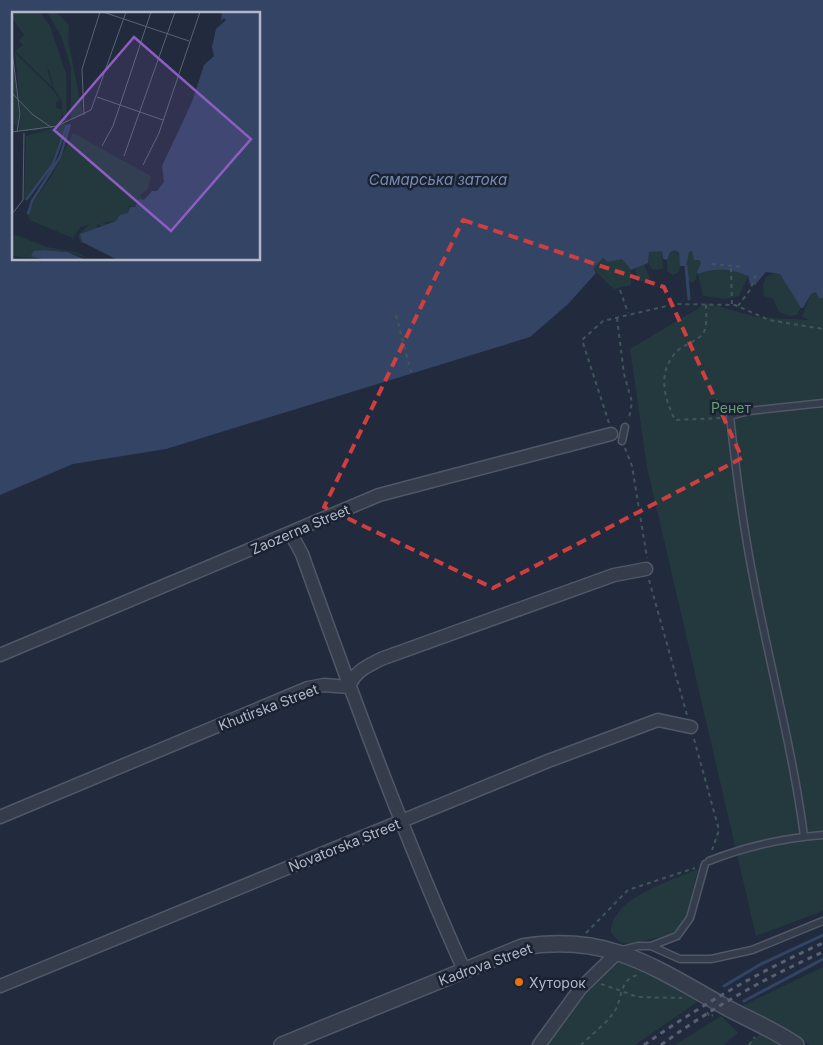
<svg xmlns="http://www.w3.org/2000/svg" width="823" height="1045" viewBox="0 0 823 1045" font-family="Inter,sans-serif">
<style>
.green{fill:#23393e}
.water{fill:#344465;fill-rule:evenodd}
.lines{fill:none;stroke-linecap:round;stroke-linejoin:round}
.stream{stroke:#344465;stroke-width:3}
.service-casing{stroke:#505868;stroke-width:9}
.minor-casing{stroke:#505868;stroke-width:15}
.tertiary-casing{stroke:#505868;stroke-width:18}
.path{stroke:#41565b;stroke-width:2;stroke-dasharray:4 4;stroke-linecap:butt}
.service{stroke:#353d4d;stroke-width:6}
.minor{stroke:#353d4d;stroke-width:12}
.tertiary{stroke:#353d4d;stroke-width:15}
.rail{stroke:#576074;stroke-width:3;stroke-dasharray:5 5;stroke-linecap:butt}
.marked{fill:none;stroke:#d03e40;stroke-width:4;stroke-dasharray:10 6;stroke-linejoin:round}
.food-dot{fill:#e8710a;stroke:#1a2232;stroke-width:2}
.labels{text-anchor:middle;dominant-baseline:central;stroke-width:5;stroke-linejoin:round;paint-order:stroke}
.park-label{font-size:14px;fill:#669b77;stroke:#1a2232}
.street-label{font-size:14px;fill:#b0b8c9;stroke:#1a2232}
.poi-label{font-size:14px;fill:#b0b8c9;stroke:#1a2232;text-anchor:start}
.water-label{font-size:15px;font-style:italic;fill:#768bb2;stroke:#1a2232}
.inset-river{fill:none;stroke:#344465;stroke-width:2.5}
.inset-road{fill:none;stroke:#5a6375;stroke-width:1}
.view{fill:#8e5dc2;fill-opacity:0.15;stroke:#8e5dc2;stroke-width:2.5}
.inset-edge{fill:none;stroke:#b0b8c9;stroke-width:2.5}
</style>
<rect width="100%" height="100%" fill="#212b3d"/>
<path class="green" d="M656,250l6,1 1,17 -5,2 -6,-1 -4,-6 1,-11z
M675,250c6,5 6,15 4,22l-6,3 -6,-4v-11l2,-8z
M692,251l9,12 -6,18 -4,2c-8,-8 -6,-21 -2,-31z
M603,258l19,1 9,11v15l-17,4 -22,-21z
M644,264l6,14 -7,4 -5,-2 -3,-10 3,-4z
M713,269l28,3 7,4 -9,20 -13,3 -23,-3 -5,-22z
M775,273l6,1 20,34 -4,7 -7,1 -11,-4 -6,-13 -9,-3 -1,-11 3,-8z
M816,292l3,6h4v613l-67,25 -109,-469 -17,-118 77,-46 49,14 52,3 -6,-4 9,-22z
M698,869l-13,51 -11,14 -44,10 -10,-2 -9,-9c-1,-35 60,-52 87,-64z
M622,958l75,44 -62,43h-91l44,-55z
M823,967v78h-13l-68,-39z
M721,1016l17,17 -14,12h-49z
M760,1034l18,4 10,7h-41z"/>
<path class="water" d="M0,0h823v298h-4l-3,-6 -5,2 -8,14h-2l-21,-34 -14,-2 -11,13 -5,-1 -2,-8c-15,-7 -34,-9 -50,-2l-1,-2 4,-9 -2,-3h-5l-2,-9 -3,1 -3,14h-6l-1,-13 -4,-3 -5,2 -3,8 -4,-1 -1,-8 -13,1 -1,11 -17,7 -9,-11 -14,3 -5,-4 -10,10 3,5 -28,31 -38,33 -364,112 -93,15 -73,31zM14,14h245v245h-245z"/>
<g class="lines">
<path class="stream" d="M686,266l3,33
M724,986l37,-22 62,-29
M744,1001l79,-42"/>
<defs>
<path id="service" d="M622,441l3,-14
M804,836c-11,-85 -34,-169 -50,-254 -11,-55 -18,-110 -24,-166l19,-5 74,-8
M709,861c36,-14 74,-23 114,-26
M651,946l26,-10 13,-18 15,-54
M622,950l16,-4h13l29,13h31l41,-9 71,-29"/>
<path id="minor" d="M291,534l11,20c50,140 101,280 162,416
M0,655l379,-160 232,-61
M0,817l308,-129 16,-3 25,2c6,-16 17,-20 32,-28l233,-84 32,-6
M0,986l548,-225 110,-41 33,7
M539,1045l41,-56 38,-37"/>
<path id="tertiary" d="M282,1045l240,-98c85,-14 130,19 200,58 25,14 51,24 74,40"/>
</defs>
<use href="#service" class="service-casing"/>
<use href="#minor" class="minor-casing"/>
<use href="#tertiary" class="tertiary-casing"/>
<path class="path" d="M712,264l30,3
M731,268l1,37
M620,290l8,23
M706,305c0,8 2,23 -4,30 -7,7 -19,10 -26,17 -19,22 -12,45 -1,68l47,-2
M738,306l12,-16 7,-18
M396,315l15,57
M617,318l7,56 8,28 -3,16
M609,423l-27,-83 21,-19 72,-17 60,1 34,15 54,9
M625,448l7,18 15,92
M649,580l38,135
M694,739l25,91 -7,20
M586,933l42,-43 67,-22
M601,984l37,13 44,1
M707,1012l3,5 3,-2
M581,1045c11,-11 29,-24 36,-38 5,-13 4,-27 20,-32
M749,1045l6,-8"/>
<use href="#service" class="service"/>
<use href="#minor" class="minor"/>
<use href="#tertiary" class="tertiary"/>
<path class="rail" d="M644,1045c57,-40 116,-74 179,-102
M661,1045c50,-37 106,-68 162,-93"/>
</g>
<path class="marked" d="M463,220l201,67 78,171 -249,130 -169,-81z"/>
<circle class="food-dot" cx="519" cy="982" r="5"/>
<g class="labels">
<g class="park-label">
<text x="731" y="407">Ренет</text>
</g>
<g class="street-label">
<text transform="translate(300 529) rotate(-23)">Zaozerna Street</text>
<text transform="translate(268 707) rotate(-21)">Khutirska Street</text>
<text transform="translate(344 845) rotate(-22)">Novatorska Street</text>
<text transform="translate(485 964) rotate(-20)">Kadrova Street</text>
</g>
<g class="poi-label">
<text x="529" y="982">Хуторок</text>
</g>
<g class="water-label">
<text x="438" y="179">Самарська затока</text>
</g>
</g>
<g transform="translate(12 12)">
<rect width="248" height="248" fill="#212b3d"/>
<path d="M0,0h28l10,14 16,48 1,47h-3l-2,-11 -1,14 -25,7h-17l2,-16 -6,-62 38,37 7,10 -4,2v6l6,2v-9l-8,-12 -5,-19 -2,-2 6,20 -38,-37 8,-6 -4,-4 5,-6 -12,-17zM35,0h9l13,13 -1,15 15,76 -12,4v-53l-10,-31zM0,48l8,54 -3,12 -5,-3zM54,112l-16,43 -26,33 2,-64zM61,121l78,43 -3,13 -9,7 6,4 -6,-1 -4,8 -6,-1 -1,7 -12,8 -14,2 7,1 -7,2 -5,-2v4l-14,5 -2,11 -3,-9 11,-10 -9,2 -7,11 -43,-18 -4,-7 28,-41zM4,223l31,12 29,5 14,7 -23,-7 -24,-2 -12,6 11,3 -30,-3v-20z" fill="#23393e"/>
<path d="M210,0h37v247h-143l-34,-17 -2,-8 36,-13 4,-6 8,-2 2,-6h5l4,-8 5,1 8,-9h5l7,-9 -2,-16 30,-64 12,-37 10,-9 -2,-9 4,-18 10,-9 -2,-2 -3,3zM31,238l24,2 17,7h-42l-11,-3 3,-5z" fill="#344465"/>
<path class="inset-river" d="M14,188l27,-36 14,-39M16,202l4,-13 28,-44 10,-33"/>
<path class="inset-road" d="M91,0l86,29M0,39l8,63 -3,18M0,81l20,21 20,14M85,85l66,23M72,103l-2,-46 18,-57M0,120l45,-6 34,-16 35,-98M90,134l11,-20 38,-114M112,144l51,-144M131,153l16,-32 41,-121M0,202l11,-14 1,-67"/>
<path class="view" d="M122,25l117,102 -80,92 -117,-101z"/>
<rect width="248" height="248" class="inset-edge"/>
</g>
</svg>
